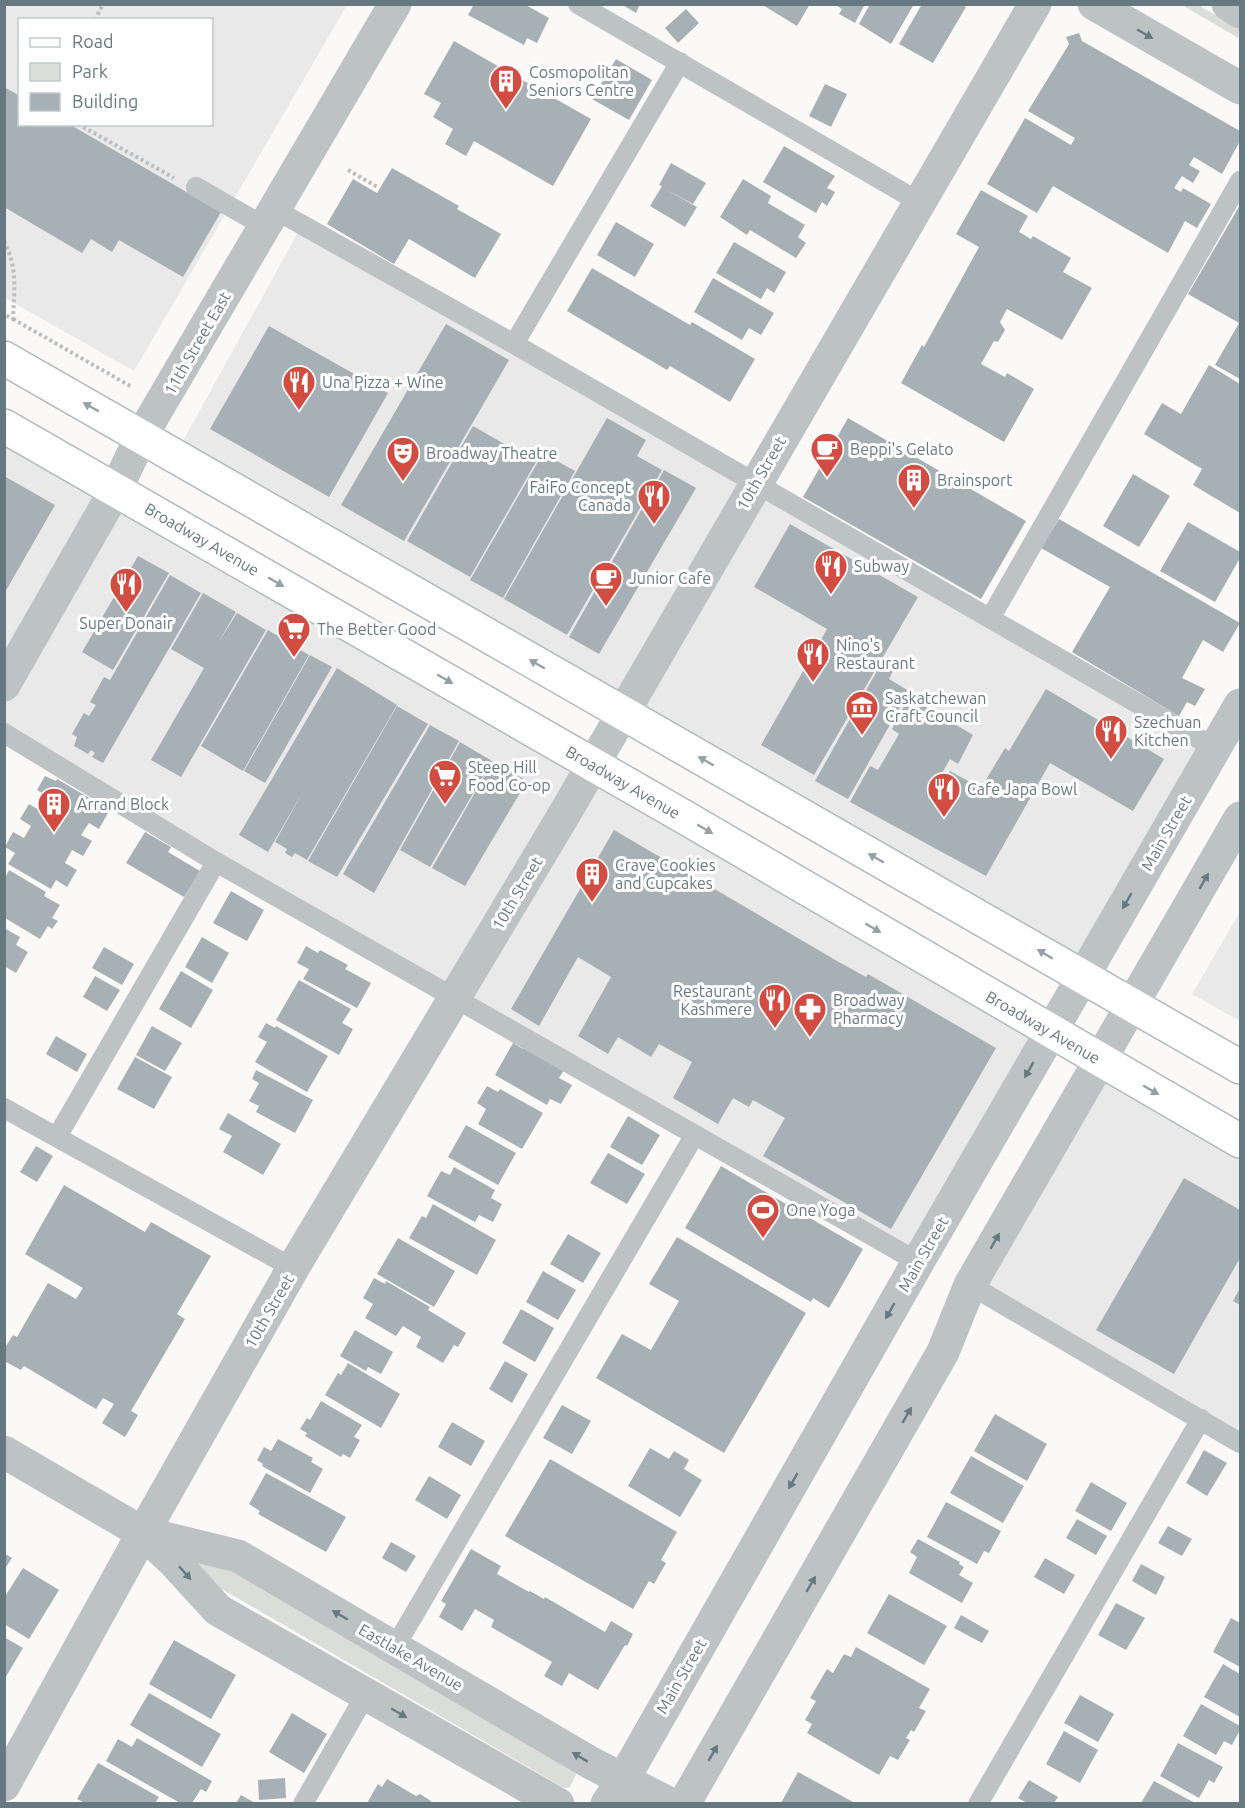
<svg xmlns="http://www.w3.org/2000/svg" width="1245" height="1808" viewBox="0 0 1245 1808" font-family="Ubuntu,sans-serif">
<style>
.built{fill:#e8e9e8;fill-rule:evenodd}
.green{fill:#dbded8}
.building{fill:#a7b0b4}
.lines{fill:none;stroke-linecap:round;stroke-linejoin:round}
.secondary-casing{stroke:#b2b9bc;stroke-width:36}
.path{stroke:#babec0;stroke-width:4;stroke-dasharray:3 3;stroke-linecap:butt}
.service{stroke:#bdc3c5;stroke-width:20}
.minor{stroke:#bdc3c5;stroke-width:33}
.secondary{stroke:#fff;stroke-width:33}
.oneway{fill:#677980}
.oneway2{fill:#95a1a6}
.labels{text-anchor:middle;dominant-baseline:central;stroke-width:6;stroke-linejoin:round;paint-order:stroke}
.poi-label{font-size:16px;fill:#677980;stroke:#fff;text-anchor:start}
.street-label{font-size:16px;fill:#677980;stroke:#fff}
</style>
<rect width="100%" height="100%" fill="#faf9f8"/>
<path class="built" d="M5,5h342l-213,366 -129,-73zM20,20h192v104h-192z
M302,225l913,523 -132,228 -906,-524z
M5,426l1046,606 -133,230 -913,-529z
M1240,912v109l-48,-27z
M1100,1060l140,82v301l-270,-158z"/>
<path class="green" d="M1182,5h16l42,24v10z
M197,1550l378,220 1,5 -6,12 -6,1 -375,-218z"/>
<path class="building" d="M474,4h50l25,14 -12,25 -10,-5 -3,7 -56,-30z
M621,4h19l-4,9z
M761,4h49l-13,22z
M834,4h31l-10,19 -16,-9 3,-5z
M870,4h44l-23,40 -32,-20z
M922,4h39l5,3 -33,56 -34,-19z
M686,9l13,14 -21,20 -13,-15z
M1079,33l3,8 158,90v10l-18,33 -28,-17 -5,8 11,6 -7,12 -11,-7 -8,12 7,4 2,-4 28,16 -14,24 -12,-7 -17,32 -115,-67 -16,27 -50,-29 38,-66 46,27 4,-7 -47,-27 41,-67 -3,-7z
M454,41l137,78 -38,67 -79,-45 -8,15 -21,-12 8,-15 -20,-12 8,-14 -17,-9z
M616,59l36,21 -23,40 -37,-21z
M825,84l22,10 -16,33 -22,-11z
M4,87l16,9v28h49l152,88 -38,65 -64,-37 -7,12 -21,-13 -9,14 -78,-46z
M784,146l51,30 -8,12 8,4 -8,14 -5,-4 -6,11 -53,-31z
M671,163l35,20 -13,21 -28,-15 32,18 -12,20 -35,-21 12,-20 -3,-1z
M392,168l67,38 -2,3 44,25 -26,44 -66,-39 -15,25 -67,-40 26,-45 24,14z
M743,179l28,17 -3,7 37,22 -7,12 8,6 -10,15 -46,-28 -3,5 -27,-18z
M981,190l47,26 -9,16 12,7 2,-3 38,22 -8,14 29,16 -30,52 -55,-31 -7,13 5,8 -7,12 -4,-1 -13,23 24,13 2,-4 27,16 -30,53 -103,-59 21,-38 2,2 55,-100 -23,-13z
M1240,205v174l-25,-14 24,-42 -51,-29z
M616,222l38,22 -19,33 -38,-22z
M734,242l52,30 -12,21 -7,-5 -6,11 -45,-26z
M592,268l98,57 2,-3 63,37 -25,43 -60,-36 -3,4 -100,-59z
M713,278l61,35 -13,22 -12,-7 -7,12 -48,-28z
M446,324l63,36 -105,181 -63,-36z
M269,326l119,67 -59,104 -119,-68z
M1209,365l31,19v129l-47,-28 9,-16 -58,-35 18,-31 19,11z
M607,418l39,22 -9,16 25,14 -95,165 -63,-36z
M848,418l178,103 -45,78 -178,-102z
M473,426l63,36 -66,115 -63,-36z
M543,453l32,18 -72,127 -33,-18z
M664,470l32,18 -97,166 -30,-17z
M1133,474l37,22 -31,51 -36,-21z
M4,476l51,29 -51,89z
M1059,519l181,104 -17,29 -20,-12 -21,38 23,11 -10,17 -8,-4 -8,14 -107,-64 38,-65 -69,-39z
M1188,522l52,30v6l-25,44 -55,-31z
M790,524l128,73 -104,178 -53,-30 66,-116 -73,-42z
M138,556l31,17 -56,97 -31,-18z
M170,575l31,18 -98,170 -11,-6 3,-4 -4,-3 -3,4 -14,-8 3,-9 -5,-3 12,-21 5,3 7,-11 -6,-3 14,-25 6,3z
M203,593l33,19 -18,31 19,-30 29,17 -85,147 -30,-17 53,-92 -33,-19z
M268,630l41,25 -66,116 -42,-25z
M310,655l22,12 -67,116 -21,-12z
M882,662l12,7 -5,10 20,12 -61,108 -33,-18z
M337,668l60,37 -90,155 -12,-7 -3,4 -7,-4 2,-4 -12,-7 29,-52 -36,62 -29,-17z
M1046,689l118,70 -31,52 -83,-48 -64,113 -136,-74 20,-36 8,4 21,-36 -7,-5 17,-32 64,38 -15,29 -8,-5 -22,39 5,3 17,-30 31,17 24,-40 4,3z
M397,706l31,18 -91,153 -29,-16z
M430,725l29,16 -85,152 -31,-19z
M460,742l32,19 -62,106 -30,-17z
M493,761l34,20 -62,105 -33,-18z
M45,776l11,5 1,-2 41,24 -2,3 12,7 -9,16 -10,-6 -8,12 11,6 -9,15 -11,-6 -7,13 12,7 -10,17 -11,-7 -5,9 -43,-25 7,-11 -10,-6 8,-15 11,6 7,-12 -11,-7 9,-15 10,6 8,-14 -10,-6z
M614,830l223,131 29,16 2,-3 128,74 -105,181 -128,-73 22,-38 -32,-18 -4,7 -16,-9 -15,26 -45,-26 19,-36 -33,-18 -8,13 -33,-20 -10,17 -30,-18 33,-59 -33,-20 -39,69 -28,-17z
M145,832l26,15 -3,5 32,19 -16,26 -58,-34z
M9,870l37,22 -2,4 16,9 -8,13 6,3 -6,8 -4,-3 -8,13 -35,-21v-40z
M231,891l33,19 -17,31 -34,-18z
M4,928l16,9 -4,8 12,7 -12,21 -12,-7z
M202,937l27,16 -17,30 -27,-16z
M306,946l12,7 2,-3 28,15 -3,4 26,14 -14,25 -54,-29 6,-10 -12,-6z
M104,947l30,17 -12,21 -30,-17z
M181,971l32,19 -22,38 -32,-19z
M95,976l25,14 -13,21 -24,-14z
M299,980l52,29 -9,14 11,6 -14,26 -63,-35z
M266,1023l9,5 1,-2 52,30 -21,36 -52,-30 12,-20 -9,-5z
M152,1026l30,17 -17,28 -29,-16z
M56,1036l31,18 -10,18 -31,-18z
M513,1043l10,6 1,-2 40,23 -5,8 13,7 -11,19 -11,-5 -3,6 -52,-30z
M135,1057l37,20 -18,32 -37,-20z
M256,1070l57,30 -18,33 -39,-21 3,-6 -10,-5 10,-18 -7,-4z
M487,1086l11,6 2,-3 43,24 -21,36 -44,-25 8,-15 -9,-6z
M228,1113l53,31 -18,31 -40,-23 9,-16 -13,-7z
M628,1116l32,19 -18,30 -32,-18z
M466,1125l50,28 -18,32 -50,-28z
M36,1146l17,10 -16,26 -17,-10z
M608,1153l37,21 -18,30 -37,-21z
M721,1166l142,83 -34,59 -16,-10 -2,4 -126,-74z
M454,1167l41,23 -4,8 11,6 -9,18 -14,-7 -4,7 -48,-26 14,-25 9,4z
M1184,1178l56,32v48l-66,116 -78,-44z
M64,1185l81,47 6,-10 60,34 -34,58 8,5 -54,92 7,4 -13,22 -23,-14 12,-19 -11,-6 -7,11 -72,-43 -3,4 -17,-9v-12l9,-14 4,2 31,-54 28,16 7,-11 -58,-34z
M433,1204l63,36 -19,35 -68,-37 13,-22 4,2z
M568,1234l33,19 -18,30 -33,-19z
M677,1237l129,76 -82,140 -128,-75 26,-44 29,16 28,-49 -30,-17z
M398,1238l57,33 -21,36 -57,-33z
M543,1271l33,19 -18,30 -32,-18z
M374,1278l11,6 1,-3 44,26 -2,3 38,23 -8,14 -4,-2 -11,18 -27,-16 5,-10 -18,-11 -7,10 -31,-18 8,-14 -10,-6z
M1240,1288v17l-7,-4z
M521,1309l33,19 -19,34 -33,-19z
M355,1330l38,22 -12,22 -13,-7 -2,4 -26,-15z
M505,1361l23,13 -16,29 -23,-14z
M348,1363l52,31 -19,34 -56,-33 13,-22 3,2z
M321,1401l41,24 -8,12 6,3 -10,18 -7,-4 -2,3 -36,-21 2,-3 -7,-4 7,-11 3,2z
M562,1405l29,16 -19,33 -29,-16z
M995,1414l52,30 -20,37 -53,-30z
M452,1422l33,19 -14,25 -33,-19z
M278,1439l35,19 -2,4 12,7 -13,24 -48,-27 1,-2 -6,-4 7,-13 7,4z
M650,1448l19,11 5,-8 15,9 -5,9 18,11 -22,37 -52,-31z
M1204,1450l23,13 -20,33 -21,-13z
M971,1456l53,30 -21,37 -53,-30z
M550,1459l127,73 -16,28 5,3 -12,21 -5,-3 -16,28 -128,-73z
M266,1473l80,44 -20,35 -68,-38 2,-3 -11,-7z
M429,1476l32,19 -14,24 -32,-19z
M1091,1482l36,21 -16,28 -36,-20z
M946,1502l55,29 -12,22 -5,-2 -7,13 -50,-27z
M1077,1519l30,17 -11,19 -30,-17z
M1168,1526l24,13 -10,17 -24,-13z
M918,1539l42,23 -1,2 5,3 -5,8 14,8 -11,20 -53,-30 8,-16 -7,-5z
M391,1542l25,14 -10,16 -24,-14z
M471,1549l30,17 -4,8 32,18 1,-1 14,8 1,-2 60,35 6,-11 22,13 -6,12 -2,-1 -27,45 -29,-17 -7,13 -18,-10 8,-14 -61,-35 3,-7 -19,-11 -13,22 -23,-14 7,-13 -5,-3z
M4,1553l8,5 -8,12z
M1045,1558l30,17 -11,19 -30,-17z
M1141,1564l24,13 -9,18 -24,-14z
M23,1568l36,22 -30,49 -25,-15v-26z
M889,1594l58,32 -23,39 -57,-32z
M1116,1603l29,15 -19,32 -28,-15z
M961,1615l28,16 -7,12 -28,-15z
M1231,1618l9,5v44l-27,-15z
M4,1637l19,11 -19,32z
M174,1640l62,35 -25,44 -62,-35z
M856,1647l74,42 -11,19 7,3 -12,21 -3,-2 -5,8 4,2 -12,20 -8,-4 -11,19 -72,-42 5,-9 -7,-4 11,-19 -6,-3 17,-29 6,4 11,-19 7,3z
M1223,1664l17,10v43l-36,-20z
M149,1693l72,41 -19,33 -72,-42z
M1080,1695l34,19 -16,28 -34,-19z
M1201,1704l39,22v4l-8,15 -8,-4 -8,14 -33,-19z
M292,1713l35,21 -23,39 -35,-21z
M1064,1731l34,19 -18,33 -34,-19z
M137,1738l75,43 -6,11 -5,-3 -9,14h-12l-74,-42 12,-22 14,8z
M1178,1743l45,24 -9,16 -5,-3 -10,18 -39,-22z
M98,1763l61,34 -4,6h-70l-8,-4z
M798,1772l57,31h-74z
M285,1778l1,20 -27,2 -1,-20z
M387,1779l29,17 4,-2 11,7v2h-64l11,-19 4,3z
M1029,1780l29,17 -4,6h-27l-9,-5z
M1154,1781l41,22h-54z
M241,1795l14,8h-19z"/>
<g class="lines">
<defs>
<path id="secondary" d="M4,358l1236,709
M4,426l682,392 554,323"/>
</defs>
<use href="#secondary" class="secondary-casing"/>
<path class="path" d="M95,20l8,-16
M78,124l96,54
M348,170l31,18
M4,241c14,27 10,49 9,78l-9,-5
M13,319l119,68"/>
<path class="service" d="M578,4l343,199
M196,187l68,39
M274,209l240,135 701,404
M514,344l166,-282
M991,617l249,-436
M4,733l212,129 702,400
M4,1108l289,160
M57,1137l159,-275
M970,1285l270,158
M395,1647l299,-511
M303,1804l63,-110
M978,1804l223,-385"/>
<path class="minor" d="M1094,4l146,84
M1228,4l12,8
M4,685l112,-196 26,-54 253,-431
M4,1452l139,81 32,30 43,47 340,194
M148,1534l90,22 353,207 79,41
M4,1785l139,-252 150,-265 272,-455 470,-809
M607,1804l16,-24 295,-518 322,-557
M684,1804l259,-452 27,-67 270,-467"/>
<use href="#secondary" class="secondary"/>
</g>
<defs><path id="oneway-solid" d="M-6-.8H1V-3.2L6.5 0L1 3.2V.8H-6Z" transform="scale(1.5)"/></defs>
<g class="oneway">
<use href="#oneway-solid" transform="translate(1145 34) rotate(30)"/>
<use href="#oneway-solid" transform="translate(1204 881) rotate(-60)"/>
<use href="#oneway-solid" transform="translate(1127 901) rotate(120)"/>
<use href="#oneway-solid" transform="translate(1029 1070) rotate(120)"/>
<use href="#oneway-solid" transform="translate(995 1241) rotate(-60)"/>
<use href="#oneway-solid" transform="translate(890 1311) rotate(120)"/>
<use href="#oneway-solid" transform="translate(907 1415) rotate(-60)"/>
<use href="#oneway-solid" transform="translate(793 1481) rotate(120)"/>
<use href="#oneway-solid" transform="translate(185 1573) rotate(48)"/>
<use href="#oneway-solid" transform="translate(811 1584) rotate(-60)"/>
<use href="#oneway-solid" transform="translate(340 1615) rotate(-150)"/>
<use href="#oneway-solid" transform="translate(399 1713) rotate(30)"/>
<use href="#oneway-solid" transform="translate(713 1753) rotate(-60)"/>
<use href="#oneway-solid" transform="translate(580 1757) rotate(-149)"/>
</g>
<g class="oneway2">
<use href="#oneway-solid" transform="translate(91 407) rotate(-151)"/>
<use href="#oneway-solid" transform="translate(276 582) rotate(30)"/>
<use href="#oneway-solid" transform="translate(537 664) rotate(-150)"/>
<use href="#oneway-solid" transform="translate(445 679) rotate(30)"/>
<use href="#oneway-solid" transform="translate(706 761) rotate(-150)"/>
<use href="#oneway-solid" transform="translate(705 829) rotate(30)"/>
<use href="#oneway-solid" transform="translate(876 858) rotate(-150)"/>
<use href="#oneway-solid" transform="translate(873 928) rotate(30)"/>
<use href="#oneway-solid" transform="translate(1045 954) rotate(-149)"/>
<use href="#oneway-solid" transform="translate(1151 1090) rotate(30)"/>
</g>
<defs>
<symbol id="building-pin" viewBox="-11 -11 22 30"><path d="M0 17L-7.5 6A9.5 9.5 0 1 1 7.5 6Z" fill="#d14c41" stroke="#fff"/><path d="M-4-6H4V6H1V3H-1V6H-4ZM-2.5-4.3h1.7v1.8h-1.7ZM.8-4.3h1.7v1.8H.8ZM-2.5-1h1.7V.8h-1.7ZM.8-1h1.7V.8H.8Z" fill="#fff"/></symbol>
<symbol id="restaurant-pin" viewBox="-11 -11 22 30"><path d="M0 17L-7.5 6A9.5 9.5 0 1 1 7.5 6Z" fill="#d14c41" stroke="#fff"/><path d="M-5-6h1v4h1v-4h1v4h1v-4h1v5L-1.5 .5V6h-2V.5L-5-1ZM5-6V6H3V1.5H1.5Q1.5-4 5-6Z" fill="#fff"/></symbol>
<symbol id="cafe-pin" viewBox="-11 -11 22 30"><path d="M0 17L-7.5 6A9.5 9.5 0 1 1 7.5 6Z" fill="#d14c41" stroke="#fff"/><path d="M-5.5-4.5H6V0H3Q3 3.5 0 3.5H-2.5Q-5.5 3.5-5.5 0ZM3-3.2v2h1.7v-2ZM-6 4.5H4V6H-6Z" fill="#fff"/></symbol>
<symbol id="theatre-pin" viewBox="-11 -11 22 30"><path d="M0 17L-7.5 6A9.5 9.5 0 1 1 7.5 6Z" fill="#d14c41" stroke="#fff"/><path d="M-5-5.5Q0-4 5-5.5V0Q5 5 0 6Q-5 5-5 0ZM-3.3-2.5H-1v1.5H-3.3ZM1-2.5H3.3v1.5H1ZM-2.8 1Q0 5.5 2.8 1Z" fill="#fff"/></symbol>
<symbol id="supermarket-pin" viewBox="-11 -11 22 30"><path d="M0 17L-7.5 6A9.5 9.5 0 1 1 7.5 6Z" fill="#d14c41" stroke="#fff"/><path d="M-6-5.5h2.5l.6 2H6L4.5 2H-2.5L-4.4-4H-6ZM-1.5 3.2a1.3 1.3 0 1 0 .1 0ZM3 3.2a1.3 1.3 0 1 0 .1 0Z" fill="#fff"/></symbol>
<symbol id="museum-pin" viewBox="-11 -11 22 30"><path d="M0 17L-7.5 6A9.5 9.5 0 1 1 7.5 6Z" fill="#d14c41" stroke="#fff"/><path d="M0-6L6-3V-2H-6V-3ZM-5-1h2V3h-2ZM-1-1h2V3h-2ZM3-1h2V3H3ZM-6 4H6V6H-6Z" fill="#fff"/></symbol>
<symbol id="pharmacy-pin" viewBox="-11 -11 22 30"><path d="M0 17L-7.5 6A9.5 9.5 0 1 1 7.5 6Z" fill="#d14c41" stroke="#fff"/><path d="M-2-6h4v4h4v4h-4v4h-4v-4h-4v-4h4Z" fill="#fff"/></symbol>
<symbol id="stadium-pin" viewBox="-11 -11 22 30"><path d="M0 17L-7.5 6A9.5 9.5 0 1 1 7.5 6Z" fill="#d14c41" stroke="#fff"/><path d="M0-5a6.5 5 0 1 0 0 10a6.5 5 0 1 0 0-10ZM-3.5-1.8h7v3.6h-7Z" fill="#fff"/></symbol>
</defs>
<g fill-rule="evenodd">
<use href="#building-pin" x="487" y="62" width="38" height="52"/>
<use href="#restaurant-pin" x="280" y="363" width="38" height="52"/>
<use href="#cafe-pin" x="808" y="430" width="38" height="52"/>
<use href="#theatre-pin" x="384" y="434" width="38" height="52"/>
<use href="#building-pin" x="895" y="461" width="38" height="52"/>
<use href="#restaurant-pin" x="635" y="477" width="38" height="52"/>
<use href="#restaurant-pin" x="812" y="547" width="38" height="52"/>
<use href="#cafe-pin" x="587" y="559" width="38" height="52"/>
<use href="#restaurant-pin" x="107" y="565" width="38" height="52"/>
<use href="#supermarket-pin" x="275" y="610" width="38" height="52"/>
<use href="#restaurant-pin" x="794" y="635" width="38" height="52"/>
<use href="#museum-pin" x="843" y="688" width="38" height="52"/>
<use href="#restaurant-pin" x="1092" y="712" width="38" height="52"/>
<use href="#supermarket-pin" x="426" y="757" width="38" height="52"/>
<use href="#restaurant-pin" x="925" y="770" width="38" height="52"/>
<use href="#building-pin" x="35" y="785" width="38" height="52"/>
<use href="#building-pin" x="573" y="855" width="38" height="52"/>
<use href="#restaurant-pin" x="756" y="981" width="38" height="52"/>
<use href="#pharmacy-pin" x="791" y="990" width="38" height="52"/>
<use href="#stadium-pin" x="744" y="1191" width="38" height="52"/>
</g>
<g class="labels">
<g class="poi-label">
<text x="529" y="72">Cosmopolitan<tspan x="529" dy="18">Seniors Centre</tspan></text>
<text x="322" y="382">Una Pizza + Wine</text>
<text x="850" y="449">Beppi's Gelato</text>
<text x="426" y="453">Broadway Theatre</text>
<text x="937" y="480">Brainsport</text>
<text x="631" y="487" text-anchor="end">FaiFo Concept<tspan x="631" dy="18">Canada</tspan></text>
<text x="854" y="566">Subway</text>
<text x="629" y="578">Junior Cafe</text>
<text x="126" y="623" text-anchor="middle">Super Donair</text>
<text x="317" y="629">The Better Good</text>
<text x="836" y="645">Nino's<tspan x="836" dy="18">Restaurant</tspan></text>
<text x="885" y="698">Saskatchewan<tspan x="885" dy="18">Craft Council</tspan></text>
<text x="1134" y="722">Szechuan<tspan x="1134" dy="18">Kitchen</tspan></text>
<text x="468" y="767">Steep Hill<tspan x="468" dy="18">Food Co-op</tspan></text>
<text x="967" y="789">Cafe Japa Bowl</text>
<text x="77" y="804">Arrand Block</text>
<text x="615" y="865">Crave Cookies<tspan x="615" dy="18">and Cupcakes</tspan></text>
<text x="752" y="991" text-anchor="end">Restaurant<tspan x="752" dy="18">Kashmere</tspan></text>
<text x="833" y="1000">Broadway<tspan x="833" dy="18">Pharmacy</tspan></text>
<text x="786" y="1210">One Yoga</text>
</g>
<g class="street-label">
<text transform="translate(197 343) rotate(-60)">11th Street East</text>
<text transform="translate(761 473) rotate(-60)">10th Street</text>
<text transform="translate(202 539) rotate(30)">Broadway Avenue</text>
<text transform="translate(623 782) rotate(30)">Broadway Avenue</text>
<text transform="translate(1166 833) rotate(-60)">Main Street</text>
<text transform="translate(517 893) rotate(-59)">10th Street</text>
<text transform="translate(1043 1027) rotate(30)">Broadway Avenue</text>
<text transform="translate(923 1254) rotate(-60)">Main Street</text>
<text transform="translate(269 1311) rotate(-60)">10th Street</text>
<text transform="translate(411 1657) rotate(30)">Eastlake Avenue</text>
<text transform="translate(681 1676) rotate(-60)">Main Street</text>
</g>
</g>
<rect width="1245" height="1808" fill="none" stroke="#677980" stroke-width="12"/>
<rect x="18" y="18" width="195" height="108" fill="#ffffff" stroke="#c2c9cc" stroke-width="1.5"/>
<rect x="30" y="38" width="30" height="9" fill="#ffffff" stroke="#c2c9cc" stroke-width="1.5"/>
<text x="72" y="48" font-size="18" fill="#677980">Road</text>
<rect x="30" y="63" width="30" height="18" fill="#dbded8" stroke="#c2c9cc" stroke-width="1.5"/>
<text x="72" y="78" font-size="18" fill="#677980">Park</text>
<rect x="30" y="93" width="30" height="18" fill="#a7b0b4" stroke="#c2c9cc" stroke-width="1.5"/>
<text x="72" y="108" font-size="18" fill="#677980">Building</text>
</svg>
